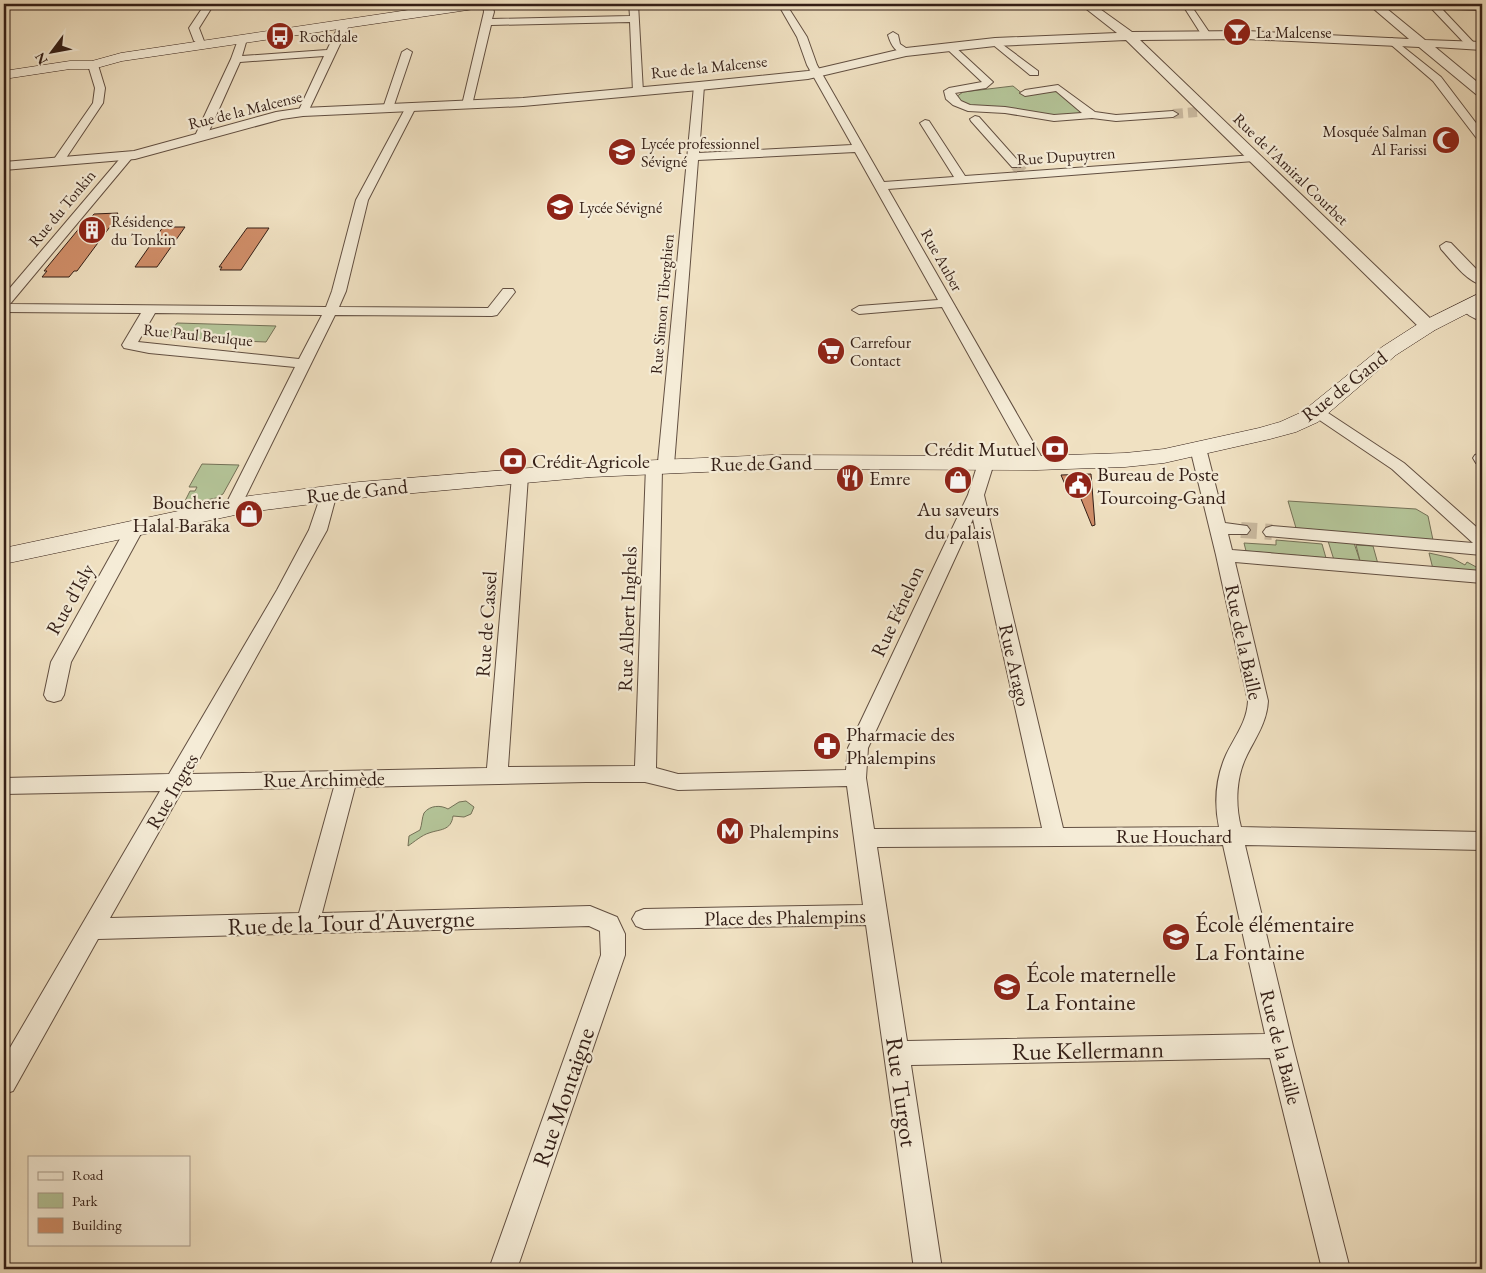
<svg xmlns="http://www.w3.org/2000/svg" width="1486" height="1273" viewBox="0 0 1486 1273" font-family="'EB Garamond',serif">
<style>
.green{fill:#b4c498;stroke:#747157}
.building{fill:#d08e69;stroke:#331e16}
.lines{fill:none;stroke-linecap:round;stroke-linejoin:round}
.minor-tunnel-far2{stroke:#cabaa0;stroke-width:10;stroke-dasharray:10 5;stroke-linecap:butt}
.minor-tunnel-far1{stroke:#cabaa0;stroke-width:12;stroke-dasharray:12 6;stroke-linecap:butt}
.minor-tunnel{stroke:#cabaa0;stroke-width:16;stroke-dasharray:16 8;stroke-linecap:butt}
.minor-casing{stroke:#624f41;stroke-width:2}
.tertiary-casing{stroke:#624f41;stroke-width:2}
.secondary-casing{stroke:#331e16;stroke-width:1}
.minor{fill:#f5ecd7;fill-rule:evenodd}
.tertiary{fill:#f5ecd7;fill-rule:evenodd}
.secondary{fill:#f5ecd7;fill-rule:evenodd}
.labels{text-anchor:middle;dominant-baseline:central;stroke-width:4.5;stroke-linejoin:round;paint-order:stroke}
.far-poi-label{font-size:16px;fill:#331e16;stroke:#f5ecd7;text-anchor:start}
.far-street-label{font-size:16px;fill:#331e16;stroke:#f5ecd7}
.street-label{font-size:20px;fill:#331e16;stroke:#f5ecd7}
.poi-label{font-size:20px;fill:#331e16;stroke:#f5ecd7;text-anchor:start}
.near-street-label{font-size:24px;fill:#331e16;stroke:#f5ecd7}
.near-poi-label{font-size:24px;fill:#331e16;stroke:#f5ecd7;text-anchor:start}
</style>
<rect width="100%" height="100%" fill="#f0e1c2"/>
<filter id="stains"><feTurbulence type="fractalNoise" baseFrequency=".004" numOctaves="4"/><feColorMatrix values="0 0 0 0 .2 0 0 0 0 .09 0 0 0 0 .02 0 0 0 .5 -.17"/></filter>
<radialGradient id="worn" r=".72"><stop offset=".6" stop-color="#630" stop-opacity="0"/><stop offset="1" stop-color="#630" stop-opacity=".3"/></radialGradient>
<path class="green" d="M1013,86l11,9 32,-4 4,1 24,21 -26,3 -76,-8 -19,-4 -7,-7 7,-5z
M177,323l99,3 -10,16 -100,-4z
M202,464l37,1 -16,29 -7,4 -33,7 7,-14h5l2,-4h-8z
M1288,501l128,8 12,7 5,24 -137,-12z
M1276,540l46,4 4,14 -80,-7 -2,-8 32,2z
M1328,541l26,2 6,18 -4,-16 17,1 5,18 -44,-4z
M1429,553l23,5 13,7 2,-3 11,6 4,-4v8l-49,-3z
M466,801l8,6 -3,7 -7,3 -11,-1c-2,15 -13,13 -24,17 -7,2 -15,9 -21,13l1,-10 11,-6c2,-5 2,-13 4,-17 6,-8 17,-8 24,-4l11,-7z"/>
<path class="building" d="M118,213l-5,7h2l-38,51h-3l-5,6h-27l5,-6h-3l42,-51h3l5,-6z
M163,227h22l-28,40h-22z
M247,228h22l-28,42h-21l2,-3h-3z
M1091,474l4,51 -3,1 -13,-32h-10l-8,-19z"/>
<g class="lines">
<path class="minor-tunnel-far2" d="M1173,114l24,-2"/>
<path class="minor-tunnel-far1" d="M1016,165l6,7"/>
<path class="minor-tunnel" d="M1241,530l31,2"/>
<defs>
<path id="minor" d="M205,4h9l-15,24 5,13 -5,3 -5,-3 -5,-13z
M483,4h9l2,8 -2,7 138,-3 -1,-12h9l5,88 -5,3 -5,-3 -3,-70 -139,3 -19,80 -1,2h-8l-1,-2 22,-93z
M778,4h8l21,33 10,28 67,117 70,-5 -34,-54 5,-3 4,1 36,55 289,-21 6,3 -6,3 -366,28 157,274 -2,3h-12l-2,-3 -87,-156 -83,7 -7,-4 7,-4 79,-6 -83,-148 -157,8 -24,305 -2,3 -10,1 -6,299 22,6 168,-4 2,-22 120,-253 10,-32 2,-3h12l2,3 -10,32 79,333 156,-1c-5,-24 -3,-50 7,-72 9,-19 21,-33 22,-54l-32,-146 -26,-107 2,-3h12l2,3 19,75 22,3 3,4 -3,4h-19l4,16 250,21v12l-247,-21 33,139c-1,21 -12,36 -21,54 -11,22 -12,49 -6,72l241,5v18l-237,-5 48,201 57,223h-28l-52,-211 -359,7 31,204h-28l-48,-344 -222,4 -8,-3 -4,-7 4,-7 8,-3 219,-4 -16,-119 -169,4 -33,-8h-59l-231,5 -33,126 268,-7 27,11 8,17v21l-108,314h-28l112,-314 -1,-24 -11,-5 -491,13 -85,152 -9,3v-36l156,-267 -156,3v-16l165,-4 108,-184 32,-60 14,-41 6,-1 6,1 2,4 -10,37 -136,244 296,-6 25,-292 2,-4h12l2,4 -20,291 127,-1 11,-300 2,-3 10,-1 36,-376 5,-3 5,3 -5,67 153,-8 -45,-80 -10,-28zM973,519l69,309 -168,1 -8,-51 2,-30zM334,787l-35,126 -189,5 72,-127zM1223,845l42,189 -358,7 -30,-194z
M1182,4h8l21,31 -2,2h-6z
M1375,4h107v6l-40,-1 34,36 -2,2h-6l-36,-38h-55l-5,-3z
M345,20l5,3 -43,91h-8l-1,-2 26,-56 -84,6 -34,76 -2,2h-8l-2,-2 37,-79 8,-22h6l2,2 -5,17 85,-6 13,-27z
M893,32l5,3 2,9 9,6v4c-12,2 -18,-9 -21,-19z
M1392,38l49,39 41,54v10l-4,-1 -45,-59 -44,-38 -2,-2z
M995,39l43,32v4h-8l-38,-31v-4z
M950,44l3,1 40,37 -7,6 -31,5 6,8 9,4 35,2 49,8 28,-2 -26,-22 -31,5 -5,-3 5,-3 33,-5 37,27 21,3 57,-4 5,3 -5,3 -57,4 -24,-3 -38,3 -49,-8 -37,-2 -15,-6 -7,-6 -2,-8 5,-3 33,-6 -35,-33 -2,-2z
M407,49l5,3 -19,56 -1,2h-8l-1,-2 19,-56z
M93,62l5,3 7,23 -2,15 -41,61h-8l-2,-2 41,-59 2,-15 -7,-23z
M411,104l5,3 -48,93 -22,91 -7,16 149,1 15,-19h10l2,3 -18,23 -5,1 -157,-1 -96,195 -6,1 -6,-1 -2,-4 70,-139 -146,-14 -25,-5 -2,-3 19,-32 -137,-1v-17l119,-140 4,-1 6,3 -2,2 -121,145 316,3 6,-16 24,-91 50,-93zM155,313l167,2 -23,44 -161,-17z
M975,116l4,1 41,46 2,2 -2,2h-8l-41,-46 -1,-2z
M1446,242l5,1 31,32v10c-16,-4 -30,-24 -41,-36l-1,-3z
M1466,302l16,9v10c-8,-2 -18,-8 -23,-15z
M1317,407l5,2 82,54 78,69v23l-216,-19 -3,-4 3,-4 6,-2 201,17 -81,-74 -80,-54 -3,-3 3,-3z
M1481,453h1v12l-6,-2 -3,-5 2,-3z
M135,522l6,2 3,4 -73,134 -7,33 -3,5 -7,2 -7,-2 -3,-5 7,-33 75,-134 3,-4z"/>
<path id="tertiary" d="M1080,4h13l39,28 114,-1 163,8 -41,-35h13l44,36 57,2v8l-47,-3 47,39v10l-5,-1 -58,-48 -173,-8 -106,1 294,282 3,4 -3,4 -6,1 -6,-1 -296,-290 -131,6 -89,10 -98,23 -109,11 -176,16 -220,10 -21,3 -147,40 -131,11v-8l130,-11 142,-39 27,-4 220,-10 176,-16 109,-11 98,-23 89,-10 122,-5z"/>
<path id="secondary" d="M419,4h12v2l25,-2h32l-7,4 -359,53 -29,8h-23l-66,10v-8l66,-10h22l29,-8 294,-44z
M1482,292v14l-47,24 -39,25 -78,67 -22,10 -26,7 -106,24 -39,4 -88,3 -265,-1 -181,8 -232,21 -110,14 -245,52v-16l245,-52 110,-14 232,-19 181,-8 265,1 88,-3 39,-4 95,-21 21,-6 22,-10 80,-65 39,-25z"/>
</defs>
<use href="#minor" class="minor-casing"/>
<use href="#tertiary" class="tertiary-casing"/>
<use href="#secondary" class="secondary-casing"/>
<use href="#minor" class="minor"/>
<use href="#tertiary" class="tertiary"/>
<use href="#secondary" class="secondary"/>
</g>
<defs>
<symbol id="bar-disc" viewBox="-11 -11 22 22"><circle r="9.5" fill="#8f2418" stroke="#f5ecd7"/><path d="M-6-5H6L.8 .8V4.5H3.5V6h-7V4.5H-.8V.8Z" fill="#fff"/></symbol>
<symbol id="bus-disc" viewBox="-11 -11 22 22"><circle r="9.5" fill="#8f2418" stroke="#f5ecd7"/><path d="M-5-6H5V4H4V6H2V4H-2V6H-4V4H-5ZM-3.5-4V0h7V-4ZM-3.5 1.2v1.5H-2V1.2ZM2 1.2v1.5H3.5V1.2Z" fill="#fff"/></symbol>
<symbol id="mosque-disc" viewBox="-11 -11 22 22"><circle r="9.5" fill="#8f2418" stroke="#f5ecd7"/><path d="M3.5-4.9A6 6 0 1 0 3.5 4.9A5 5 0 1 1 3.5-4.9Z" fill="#fff"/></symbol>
<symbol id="school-disc" viewBox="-11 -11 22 22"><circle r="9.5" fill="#8f2418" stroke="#f5ecd7"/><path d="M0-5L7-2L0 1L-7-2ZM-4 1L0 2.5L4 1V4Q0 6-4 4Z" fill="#fff"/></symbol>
<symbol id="building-disc" viewBox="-11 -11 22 22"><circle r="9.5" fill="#8f2418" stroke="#f5ecd7"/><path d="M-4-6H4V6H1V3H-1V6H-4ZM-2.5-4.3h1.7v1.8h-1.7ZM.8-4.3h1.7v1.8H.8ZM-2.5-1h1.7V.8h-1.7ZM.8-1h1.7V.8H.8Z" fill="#fff"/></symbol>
<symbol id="supermarket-disc" viewBox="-11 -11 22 22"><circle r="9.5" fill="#8f2418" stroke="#f5ecd7"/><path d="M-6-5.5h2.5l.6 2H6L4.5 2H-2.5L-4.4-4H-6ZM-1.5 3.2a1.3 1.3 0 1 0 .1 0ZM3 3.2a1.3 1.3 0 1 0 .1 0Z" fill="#fff"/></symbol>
<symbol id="bank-disc" viewBox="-11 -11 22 22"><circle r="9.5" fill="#8f2418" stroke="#f5ecd7"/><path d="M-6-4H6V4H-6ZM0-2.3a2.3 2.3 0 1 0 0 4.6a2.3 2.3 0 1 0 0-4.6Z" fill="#fff"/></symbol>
<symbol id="restaurant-disc" viewBox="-11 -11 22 22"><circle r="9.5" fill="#8f2418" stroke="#f5ecd7"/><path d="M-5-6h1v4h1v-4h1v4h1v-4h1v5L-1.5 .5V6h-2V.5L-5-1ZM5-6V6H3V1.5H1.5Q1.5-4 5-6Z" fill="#fff"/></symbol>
<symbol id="shop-disc" viewBox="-11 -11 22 22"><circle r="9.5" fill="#8f2418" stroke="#f5ecd7"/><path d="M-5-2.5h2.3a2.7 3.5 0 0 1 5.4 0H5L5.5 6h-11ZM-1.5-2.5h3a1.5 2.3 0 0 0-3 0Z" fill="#fff"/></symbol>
<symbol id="civic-disc" viewBox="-11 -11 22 22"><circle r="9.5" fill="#8f2418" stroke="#f5ecd7"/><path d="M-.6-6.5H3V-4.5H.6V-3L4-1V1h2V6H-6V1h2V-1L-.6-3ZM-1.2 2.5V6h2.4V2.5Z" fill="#fff"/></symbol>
<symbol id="pharmacy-disc" viewBox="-11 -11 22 22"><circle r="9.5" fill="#8f2418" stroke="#f5ecd7"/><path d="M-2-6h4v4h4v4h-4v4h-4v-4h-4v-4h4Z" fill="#fff"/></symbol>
<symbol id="metro-disc" viewBox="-11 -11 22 22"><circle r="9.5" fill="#8f2418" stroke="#f5ecd7"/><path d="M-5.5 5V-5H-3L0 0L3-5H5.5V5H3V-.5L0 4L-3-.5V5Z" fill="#fff"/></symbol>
</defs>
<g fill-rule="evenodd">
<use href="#bar-disc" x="1221" y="16" width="32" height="32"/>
<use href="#bus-disc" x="264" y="20" width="32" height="32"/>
<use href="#mosque-disc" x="1430" y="124" width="32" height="32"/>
<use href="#school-disc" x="606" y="136" width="32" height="32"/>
<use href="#school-disc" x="544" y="191" width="32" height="32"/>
<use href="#building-disc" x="76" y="214" width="32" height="32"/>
<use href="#supermarket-disc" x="815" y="335" width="32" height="32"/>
<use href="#bank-disc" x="1039" y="433" width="32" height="32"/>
<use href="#bank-disc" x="497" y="445" width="32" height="32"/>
<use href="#restaurant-disc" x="834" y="462" width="32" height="32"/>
<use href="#shop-disc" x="942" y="464" width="32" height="32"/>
<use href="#civic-disc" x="1062" y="469" width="32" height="32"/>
<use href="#shop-disc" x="233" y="498" width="32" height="32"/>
<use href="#pharmacy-disc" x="811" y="730" width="32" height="32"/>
<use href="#metro-disc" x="714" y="815" width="32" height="32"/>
<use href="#school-disc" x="1160" y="921" width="32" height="32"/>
<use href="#school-disc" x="991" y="971" width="32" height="32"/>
</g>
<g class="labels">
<g class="far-poi-label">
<text x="1256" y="32">La Malcense</text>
<text x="299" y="36">Rochdale</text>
<text x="1427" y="131" text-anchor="end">Mosquée Salman<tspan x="1427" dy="18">Al Farissi</tspan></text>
<text x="641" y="143">Lycée professionnel<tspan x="641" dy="18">Sévigné</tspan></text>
<text x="579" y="207">Lycée Sévigné</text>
<text x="111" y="221">Résidence<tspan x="111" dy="18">du Tonkin</tspan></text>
<text x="850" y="342">Carrefour<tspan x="850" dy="18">Contact</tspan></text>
</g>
<g class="far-street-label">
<text transform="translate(709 67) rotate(-6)">Rue de la Malcense</text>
<text transform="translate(245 110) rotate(-14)">Rue de la Malcense</text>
<text transform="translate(1066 156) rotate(-4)">Rue Dupuytren</text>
<text transform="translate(1291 169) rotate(44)">Rue de l'Amiral Courbet</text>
<text transform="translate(62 208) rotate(-50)">Rue du Tonkin</text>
<text transform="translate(942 260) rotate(61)">Rue Auber</text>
<text transform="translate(662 304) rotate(-85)">Rue Simon Tiberghien</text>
<text transform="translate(198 335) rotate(6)">Rue Paul Beulque</text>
</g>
<g class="street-label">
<text transform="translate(1344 386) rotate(-38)">Rue de Gand</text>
<text transform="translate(761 463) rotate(-1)">Rue de Gand</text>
<text transform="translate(357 491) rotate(-6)">Rue de Gand</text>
<text transform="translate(70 599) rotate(-61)">Rue d'Isly</text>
<text transform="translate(897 611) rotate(-65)">Rue Fénelon</text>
<text transform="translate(627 619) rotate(-88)">Rue Albert Inghels</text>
<text transform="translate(486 624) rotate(-86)">Rue de Cassel</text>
<text transform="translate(1244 642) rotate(78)">Rue de la Baille</text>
<text transform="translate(1015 665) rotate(77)">Rue Arago</text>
<text transform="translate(324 779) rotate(-1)">Rue Archimède</text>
<text transform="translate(172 791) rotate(-60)">Rue Ingres</text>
<text x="1174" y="836">Rue Houchard</text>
<text transform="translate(785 917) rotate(-1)">Place des Phalempins</text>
<text transform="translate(1281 1047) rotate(76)">Rue de la Baille</text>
</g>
<g class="poi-label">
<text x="1036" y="449" text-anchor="end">Crédit Mutuel</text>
<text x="532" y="461">Crédit Agricole</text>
<text x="1097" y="474">Bureau de Poste<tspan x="1097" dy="23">Tourcoing-Gand</tspan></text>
<text x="869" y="478">Emre</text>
<text x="230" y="502" text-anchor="end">Boucherie<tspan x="230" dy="23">Halal Baraka</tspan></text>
<text x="958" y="509" text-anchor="middle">Au saveurs<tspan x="958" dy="23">du palais</tspan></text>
<text x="846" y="734">Pharmacie des<tspan x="846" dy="23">Phalempins</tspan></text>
<text x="749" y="831">Phalempins</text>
</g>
<g class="near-street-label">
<text transform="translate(351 922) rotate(-2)">Rue de la Tour d'Auvergne</text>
<text transform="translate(1088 1050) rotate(-1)">Rue Kellermann</text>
<text transform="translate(902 1092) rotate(82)">Rue Turgot</text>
<text transform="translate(563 1097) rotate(-71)">Rue Montaigne</text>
</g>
<g class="near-poi-label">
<text x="1195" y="923">École élémentaire<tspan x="1195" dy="28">La Fontaine</tspan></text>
<text x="1026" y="973">École maternelle<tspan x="1026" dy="28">La Fontaine</tspan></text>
</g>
</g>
<rect width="1486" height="1273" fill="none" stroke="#f0e1c2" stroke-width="20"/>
<rect x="5" y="5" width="1476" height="1263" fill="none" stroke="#331e16" stroke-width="2.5"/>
<rect x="10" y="10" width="1466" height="1253" fill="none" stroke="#331e16"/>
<rect x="28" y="1156" width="162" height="90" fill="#f5ecd7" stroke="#a79a8a"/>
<rect x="38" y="1172" width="25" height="8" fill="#f5ecd7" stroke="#a79a8a"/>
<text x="72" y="1180" font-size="15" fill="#331e16">Road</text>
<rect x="38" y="1193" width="25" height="15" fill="#b4c498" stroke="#a79a8a"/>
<text x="72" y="1206" font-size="15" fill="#331e16">Park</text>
<rect x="38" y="1218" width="25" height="15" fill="#d08e69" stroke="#a79a8a"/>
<text x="72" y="1230" font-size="15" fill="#331e16">Building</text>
<g transform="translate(52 52) rotate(238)" stroke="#f5ecd7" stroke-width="4" paint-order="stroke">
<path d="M0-4L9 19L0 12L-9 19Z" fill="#331e16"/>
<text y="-8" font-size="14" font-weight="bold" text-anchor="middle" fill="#331e16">N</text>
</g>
<rect width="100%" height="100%" filter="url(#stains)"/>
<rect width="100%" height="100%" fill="url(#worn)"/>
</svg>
